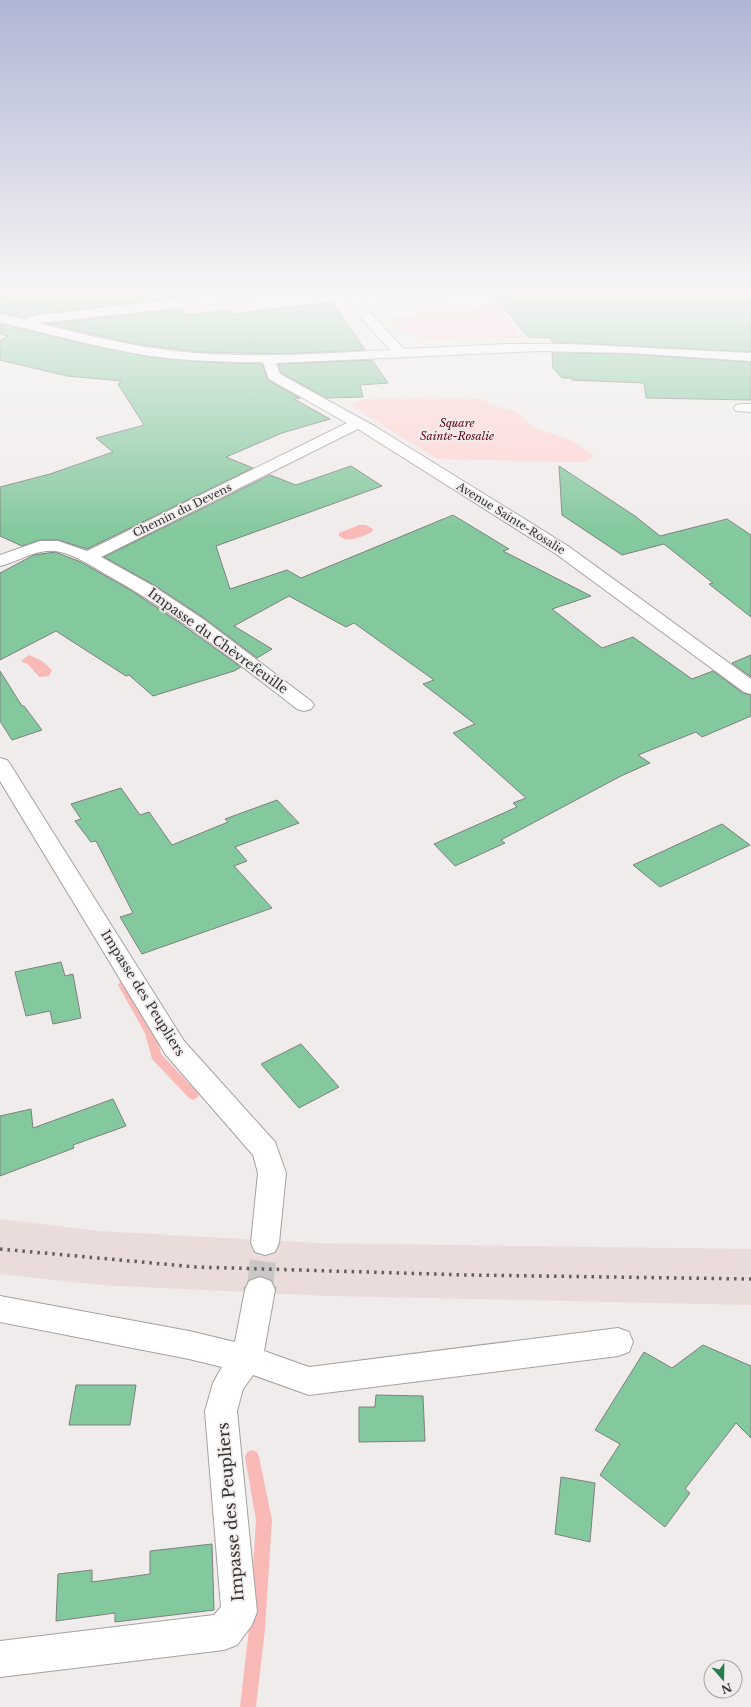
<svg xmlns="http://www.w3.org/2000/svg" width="751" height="1707" viewBox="0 0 751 1707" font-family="'Libre Baskerville',serif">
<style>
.built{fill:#eadcdb}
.green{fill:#fed4d2}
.water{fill:#f9b9b7}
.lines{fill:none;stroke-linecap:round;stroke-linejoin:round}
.stream{fill:#f9b9b7;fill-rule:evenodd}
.building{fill:#84c89d;stroke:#7d807e}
.minor-tunnel-far1{stroke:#cac7c6;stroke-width:26;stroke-dasharray:26 14;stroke-linecap:butt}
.minor-tunnel{stroke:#cac7c6;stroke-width:33;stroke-dasharray:33 16;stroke-linecap:butt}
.minor-casing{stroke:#a6a1a1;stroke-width:2}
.minor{fill:#fff;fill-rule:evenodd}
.rail{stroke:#62605f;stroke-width:3.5;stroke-dasharray:2.5 5;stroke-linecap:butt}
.labels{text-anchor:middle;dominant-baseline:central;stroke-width:3.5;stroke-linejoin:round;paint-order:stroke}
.far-park-label{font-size:11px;font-style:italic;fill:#610213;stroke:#f0eceb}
.far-street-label{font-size:11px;fill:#333231;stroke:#f0eceb}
.street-label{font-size:13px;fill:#333231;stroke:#f0eceb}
.near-street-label{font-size:16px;fill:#333231;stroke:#f0eceb}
</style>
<rect width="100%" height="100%" fill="#f0eceb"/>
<path class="built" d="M370,295h117l1,3 -107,10z
M0,1219l99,12 218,12 434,6v56l-421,-9 -230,-11 -100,-11z"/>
<path class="green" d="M496,301l25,37 -97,1 -25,-11 -11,-10 94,-10 -3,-5z
M416,398l66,1 8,5 28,9 15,14 42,15 19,14 -9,6h-27l-121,-3 -88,-55 16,-5z"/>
<path class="water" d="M359,525h7l7,4 -1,3c-10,4 -23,12 -33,4v-3z
M29,655l13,6 10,9 -3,6 -10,1 -10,-12 -8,-4z"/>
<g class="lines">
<path class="stream" d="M124,981l4,1 29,51 4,21 36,38 2,3 -2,3 -4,2 -4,-2 -37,-39 -7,-26 -27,-48 2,-3z
M252,1450l5,2 2,5 13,63 -7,109 -9,78h-16l9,-78 7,-109 -11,-63 2,-5z"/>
</g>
<path class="building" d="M0,295h174l1,4 -136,15 -13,4 -26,-5z
M493,295h258v57l-199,-10 -1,-4 -23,-1z
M332,302l33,48 -83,4 -80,-2 -62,-7 -93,-21 134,-15 3,6 45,-5 3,4z
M0,324l94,22 57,11 56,5 55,2 6,16 32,18 -6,1 36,20 -48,14 -56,24 27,11 -166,81 -29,-9h-18l-18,6 -22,-10v-49l50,-13 63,-22 -17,-14 48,-13 -26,-41 4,-3 -55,-5 -67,-16v-19l8,-5 -8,-2z
M552,353l78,1 121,8v38l-105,-2 -2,-15 -72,-3v-2h-10l-9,-10z
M372,360l16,23 -28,2 3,12 -37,1 -45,-25 -3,-9z
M351,466l31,20 -166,60 14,43 57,-19 14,8 152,-63 56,34 -6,2 88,45 -39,13 50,39 31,-11 59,42 21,-8 30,22 8,2v21l-49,21 -6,-5 -58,23 12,8 -29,13 -120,64 4,3 -50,23 -21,-22 83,-37 -4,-4 13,-5 -73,-65 22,-9 -52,-40 11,-4 -80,-57 -8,4 -57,-31 -55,30 38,23 -15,9 -53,-40 -50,-33 -50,-28 166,-82 26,10z
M559,466l76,50 25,20 67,-17 24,16v82l-42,-33 4,-1 -49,-39 -42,11 -60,-40z
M55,552l26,10 51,29 48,32 61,44 -7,4 -81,25 -24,-21 -3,1 -70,-45 -56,29v-87l34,-18z
M751,655v22l-19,-14z
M0,671l22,35h2l18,24 -30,10 -12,-19z
M121,788l19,27 9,-3 23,33 56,-23 -3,-3 52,-19 22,23 -64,24 12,14 -13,5 38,42 -130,46 -22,-37 13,-4 -37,-72 -5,1 -16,-21 6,-2 -10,-15z
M722,824l28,21 -90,42 -27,-22z
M61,962l4,14 8,-2 8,44 -28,6 -3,-13 -24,5 -11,-44z
M301,1044l38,43 -40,21 -38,-44z
M113,1099l13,27 -53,19 1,3 -74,28v-60l31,-7 2,19z
M703,1345l48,21v72l-15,-15 -51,66 5,4 -25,34 -65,-52 20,-31 -25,-14 49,-78 28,16z
M76,1385h60l-6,40h-61z
M376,1395l47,1 2,45 -66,1v-35h16z
M561,1477l34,6 -5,59 -35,-8z
M212,1544l2,66 -99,12v-9l-59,8 2,-47 34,-4v12l58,-8v-23z"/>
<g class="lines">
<path class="minor-tunnel-far1" d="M260,1287l5,-44"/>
<path class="minor-tunnel" d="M260,1290v-4"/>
<defs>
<path id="minor" d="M223,295h42l-6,4 -221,24c45,11 90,23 137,28 71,8 144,3 215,-1l-49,-55h13l50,54 104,-5h61l182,9v8l-121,-8 -92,-2 -262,12 4,11 96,53 192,119 183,133v15l-7,-2 -188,-138 -198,-125 -257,128 52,29 50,33 108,82 3,4 -3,4 -7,2 -7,-2c-62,-48 -121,-96 -190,-134 -15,-9 -35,-22 -52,-24 -19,-2 -37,11 -55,15v-11l40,-14h18l29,10 260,-128 -78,-44 -6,-17c-37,0 -75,-1 -112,-6 -51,-8 -101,-22 -151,-34v-8l26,6 2,-2 11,-3z
M741,404h10v8l-15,-1 -2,-3 2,-3z
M0,758l7,2 3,4 174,277 91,101 11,31 -7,70 -4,9 -10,3 -10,-3 -4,-9 7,-70 -5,-18 -87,-100 -166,-274z
M260,1277l11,4 4,9 -11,61 45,16 309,-39 11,4 4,10 -4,10 -11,4 -309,39 -56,-20 -10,14 -6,22 20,201 -5,13 -15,20 -13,5 -224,27v-36l214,-26 7,-8 -16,-196 8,-28 9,-16 -33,-8 -189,-37v-26l189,35 46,11 10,-52 4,-9z"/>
</defs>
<use href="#minor" class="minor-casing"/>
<use href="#minor" class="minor"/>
<path class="rail" d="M0,1249l196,18 272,8 283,4"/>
</g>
<linearGradient id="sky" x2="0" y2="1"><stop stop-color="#afb6d4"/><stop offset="0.55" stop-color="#f8f6f6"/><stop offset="1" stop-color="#f8f6f6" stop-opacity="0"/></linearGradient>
<rect width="751" height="534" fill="url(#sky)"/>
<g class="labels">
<g class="far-park-label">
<text x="457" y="423">Square<tspan x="457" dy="13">Sainte-Rosalie</tspan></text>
</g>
<g class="far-street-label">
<text transform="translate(182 510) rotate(-26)">Chemin du Devens</text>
<text transform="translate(511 518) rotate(32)">Avenue Sainte-Rosalie</text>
</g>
<g class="street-label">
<text transform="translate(218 641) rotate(36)">Impasse du Chèvrefeuille</text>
<text transform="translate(143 993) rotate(58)">Impasse des Peupliers</text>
</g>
<g class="near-street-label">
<text transform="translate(230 1512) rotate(-95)">Impasse des Peupliers</text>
</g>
</g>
<g transform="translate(723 1679) rotate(160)"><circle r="19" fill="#f0eceb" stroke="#a4a2a1"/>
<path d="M0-3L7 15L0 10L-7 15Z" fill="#267a4c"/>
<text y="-6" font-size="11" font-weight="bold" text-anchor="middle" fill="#333231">N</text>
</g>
</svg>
